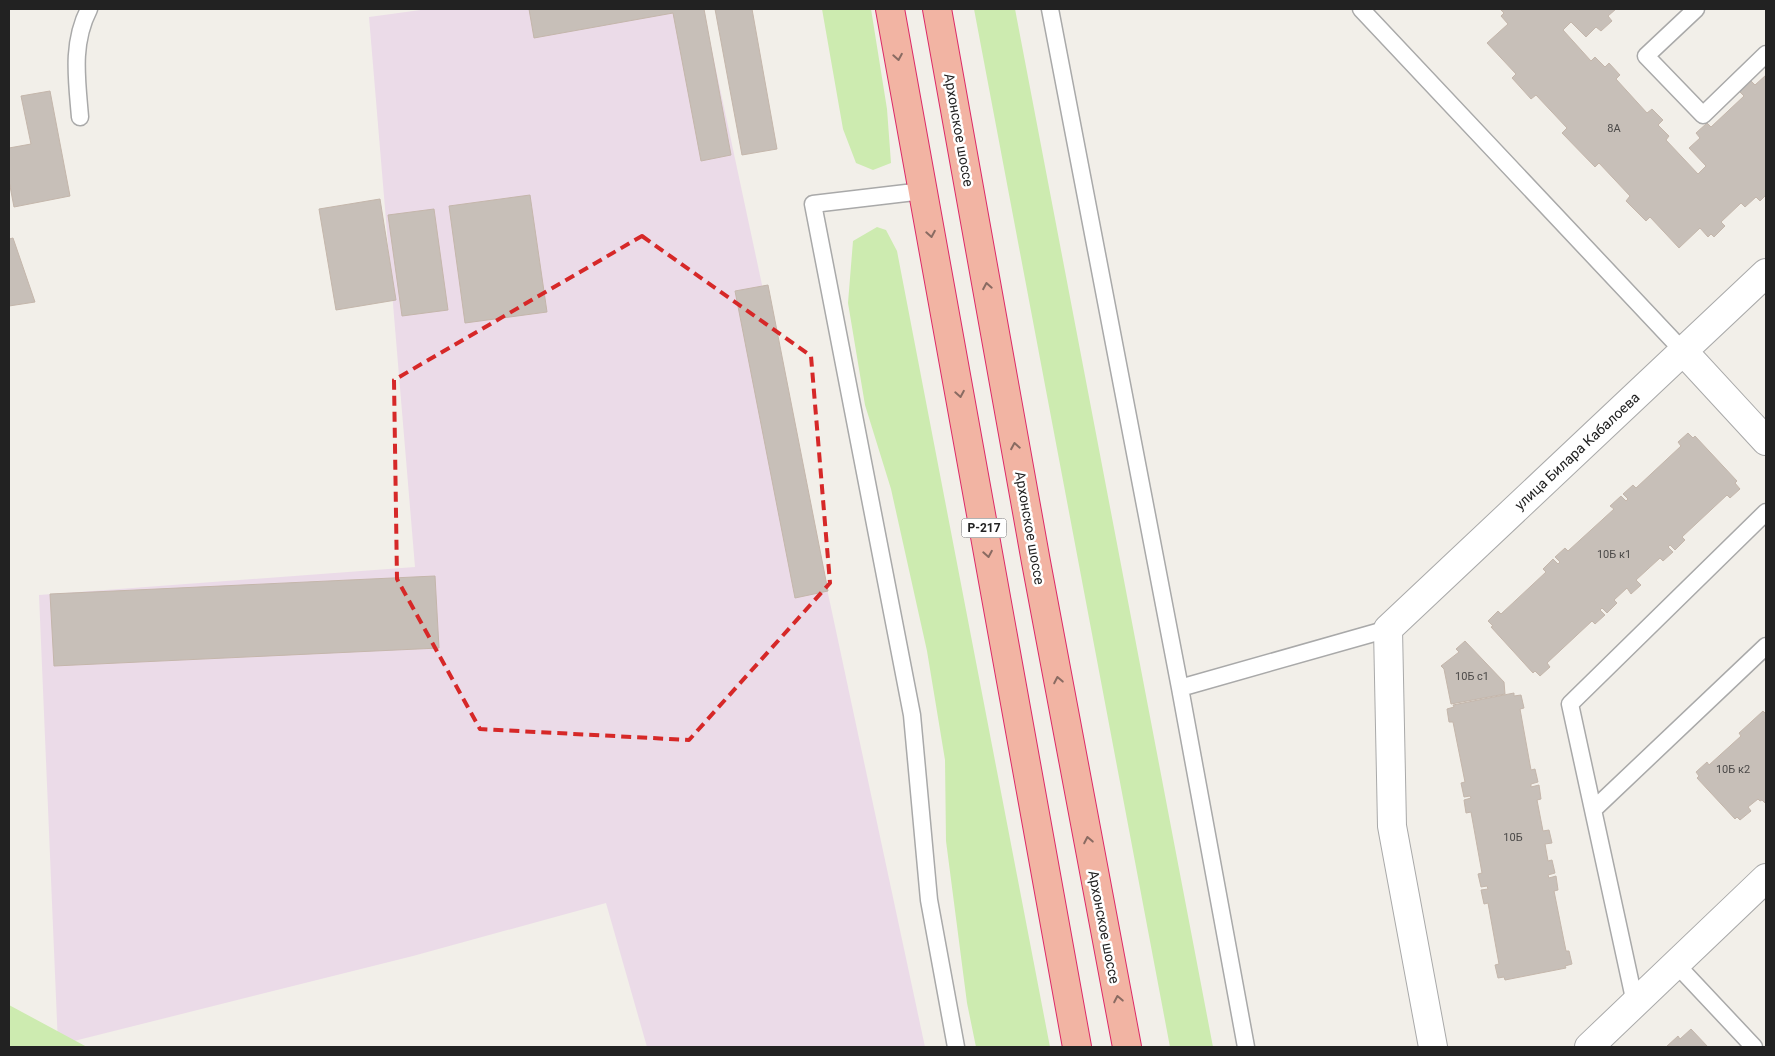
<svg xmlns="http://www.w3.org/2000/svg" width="1775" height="1056" viewBox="0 0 1775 1056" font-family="Roboto,sans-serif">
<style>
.industrial{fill:#ebdbe8}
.grass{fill:#cdebb0}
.building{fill:#c7bfb8;stroke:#c4b6ab}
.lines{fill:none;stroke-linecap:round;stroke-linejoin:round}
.service-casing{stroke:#a9a9a9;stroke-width:19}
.minor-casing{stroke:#a9a9a9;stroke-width:30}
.trunk-casing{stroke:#dc2a67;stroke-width:30}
.service{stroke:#fff;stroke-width:16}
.minor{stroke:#fff;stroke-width:28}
.trunk{stroke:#f2b4a3;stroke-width:28}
.oneway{stroke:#8a6b62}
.marked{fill:none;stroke:#d62828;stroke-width:4;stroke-dasharray:10 6;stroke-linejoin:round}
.labels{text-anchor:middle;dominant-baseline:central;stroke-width:5;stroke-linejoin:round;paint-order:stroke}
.number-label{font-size:11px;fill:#4b4948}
.shield{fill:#fff;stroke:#646464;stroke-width:1}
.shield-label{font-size:12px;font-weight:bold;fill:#222}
.street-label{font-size:14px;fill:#222;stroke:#fff}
</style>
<rect width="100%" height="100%" fill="#f2efe9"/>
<path class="industrial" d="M428,9h275l222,1038h-278l-41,-144 -193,53 -355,89 -19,-450 376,-28 -46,-550z"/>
<path class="grass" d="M822,9h49l16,100 4,54 -18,7 -17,-7 -13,-34z
M974,9h41l198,1038h-43z
M877,227l9,3 11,21 153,796h-74l-9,-44 -21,-162 -1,-81 -18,-109 -36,-162 -26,-84 -17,-102 5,-62z
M9,1005l78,42h-78z"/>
<path class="building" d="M529,9h175l27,146 -30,6 -28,-148 -139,25z
M715,9h37l25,140 -35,6z
M1500,9h116l-8,7 4,5 -11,10 -5,-4 -10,10 -15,-15 -8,8 28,31 4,-4 10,10 4,-4 11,12 -4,4 31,34 5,-4 11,11 -5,5 11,11 -3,4 32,34 8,-8 -17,-18 11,-10 -4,-5 11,-10 4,4 33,-31 -4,-4 11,-11 4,4 11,-10v120l-6,6 -4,-4 -11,10 -4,-4 -20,19 4,4 -11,11 -3,-3 -3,3 -8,-9 -21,20 -29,-31 -4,4 -20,-20 4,-5 -31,-33 -4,4 -33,-34 5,-5 -31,-33 -5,4 -19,-21 4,-4 -29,-31 21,-19 -7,-8 3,-3z
M50,91l20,105 -56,11 -5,-26v-33l22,-4 -10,-48z
M530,195l17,117 -82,11 -16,-117z
M380,199l16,101 -60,10 -17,-101z
M434,209l14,101 -46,6 -14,-101z
M13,238l22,64 -26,4v-67z
M768,285l60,306 -33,7 -60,-307z
M1688,433l5,5 2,-2 42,45 -2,2 5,6 -10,9 -3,-3 -45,42 3,3 -10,10 -5,-5 -2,2 5,5 -10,9 -3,-3 -24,22 5,5 -10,9 -4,-6 -13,12 3,3 -10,10 -5,-5 -2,2 5,5 -10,9 -3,-3 -45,42 3,4 -10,9 -5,-5 -2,2 -42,-46 2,-1 -5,-5 10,-10 3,3 45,-42 -3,-3 10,-10 5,5 2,-2 -5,-5 10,-9 3,3 46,-42 -4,-3 11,-10 5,5 2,-2 -5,-5 10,-9 3,3 45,-42 -3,-4z
M435,576l4,72 -385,18 -4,-72z
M1465,641l39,41 1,12 -54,10 -7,-35 -3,-3 18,-14 -3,-3z
M1514,693v3l7,-1 3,13 -4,1 11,61 4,-1 3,13 -7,2v3l8,-2 2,14 -4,1 6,31 6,-1 3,13 -7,1 3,17 4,-1 3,13 -7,2 1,3 7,-2 2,14 -4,1 12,60h3l3,13 -7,2 1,2 -61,12 -1,-3 -6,1 -3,-13 4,-1 -11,-61 -4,1 -3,-14 7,-1 -1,-3 -6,1 -3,-13 4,-1 -11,-61 -5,1 -2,-13 7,-2 -1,-2 -6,1 -3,-14 4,-1 -12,-60h-4l-2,-13 7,-2 -1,-2z
M1763,711l2,2 1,-1v92l-4,-4 -2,1 -2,-2 -10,8 3,4 -11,9 -3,-3 -2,2 -38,-41 2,-2 -3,-4 11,-10 2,3 32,-29 -2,-3z
M1691,1029l17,18h-42l12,-11 2,3z"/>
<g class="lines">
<defs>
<path id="service" d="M1050,9l130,679 66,359
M1361,9l322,342
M1696,9l-50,47 57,59 63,-61
M80,117c-3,-37 -9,-73 9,-108
M923,191l-110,13 99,511 17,185 27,147
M1180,688l208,-59
M1593,810l173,-164
M1676,964l78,83
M1635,1003l-65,-299 196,-192"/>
<path id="minor" d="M1683,351l83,90
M1433,1047l-41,-221 -4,-197 378,-356
M1589,1047l177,-169"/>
<path id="trunk" d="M890,9l187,1038
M937,9l99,553 91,485"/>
</defs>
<use href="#service" class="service-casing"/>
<use href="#minor" class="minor-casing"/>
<use href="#trunk" class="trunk-casing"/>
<use href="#service" class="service"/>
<use href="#minor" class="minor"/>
<use href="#trunk" class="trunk"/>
</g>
<defs><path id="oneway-chevron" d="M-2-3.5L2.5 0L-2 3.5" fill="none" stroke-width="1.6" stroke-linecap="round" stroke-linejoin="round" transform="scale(1.25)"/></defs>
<g class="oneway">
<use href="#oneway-chevron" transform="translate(898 57) rotate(80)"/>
<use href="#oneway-chevron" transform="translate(931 234) rotate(80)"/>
<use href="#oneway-chevron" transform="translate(987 286) rotate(-100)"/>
<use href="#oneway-chevron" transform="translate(960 394) rotate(80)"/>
<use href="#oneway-chevron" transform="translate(1015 446) rotate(-100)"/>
<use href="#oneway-chevron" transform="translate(988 554) rotate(80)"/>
<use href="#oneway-chevron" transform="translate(1058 680) rotate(-101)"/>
<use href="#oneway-chevron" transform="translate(1088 840) rotate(-101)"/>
<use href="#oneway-chevron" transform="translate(1118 999) rotate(-101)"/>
</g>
<path class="marked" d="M642,236l169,120 19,227 -141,157 -209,-11 -83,-150 -3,-199z"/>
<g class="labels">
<g class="number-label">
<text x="1614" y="128">8А</text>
<text x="1614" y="554">10Б к1</text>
<text x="1472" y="676">10Б с1</text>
<text x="1733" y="769">10Б к2</text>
<text x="1513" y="837">10Б</text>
</g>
<rect class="shield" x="961.5" y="518.5" width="45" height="19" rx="4"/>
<g class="shield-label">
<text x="984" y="528">Р-217</text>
</g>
<g class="street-label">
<text transform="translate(959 130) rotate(80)">Архонское шоссе</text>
<text transform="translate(1577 451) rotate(-43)">улица Билара Кабалоева</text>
<text transform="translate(1030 528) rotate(80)">Архонское шоссе</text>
<text transform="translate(1104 927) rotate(79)">Архонское шоссе</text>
</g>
</g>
<rect width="1775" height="1056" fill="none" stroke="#222222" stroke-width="20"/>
</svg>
